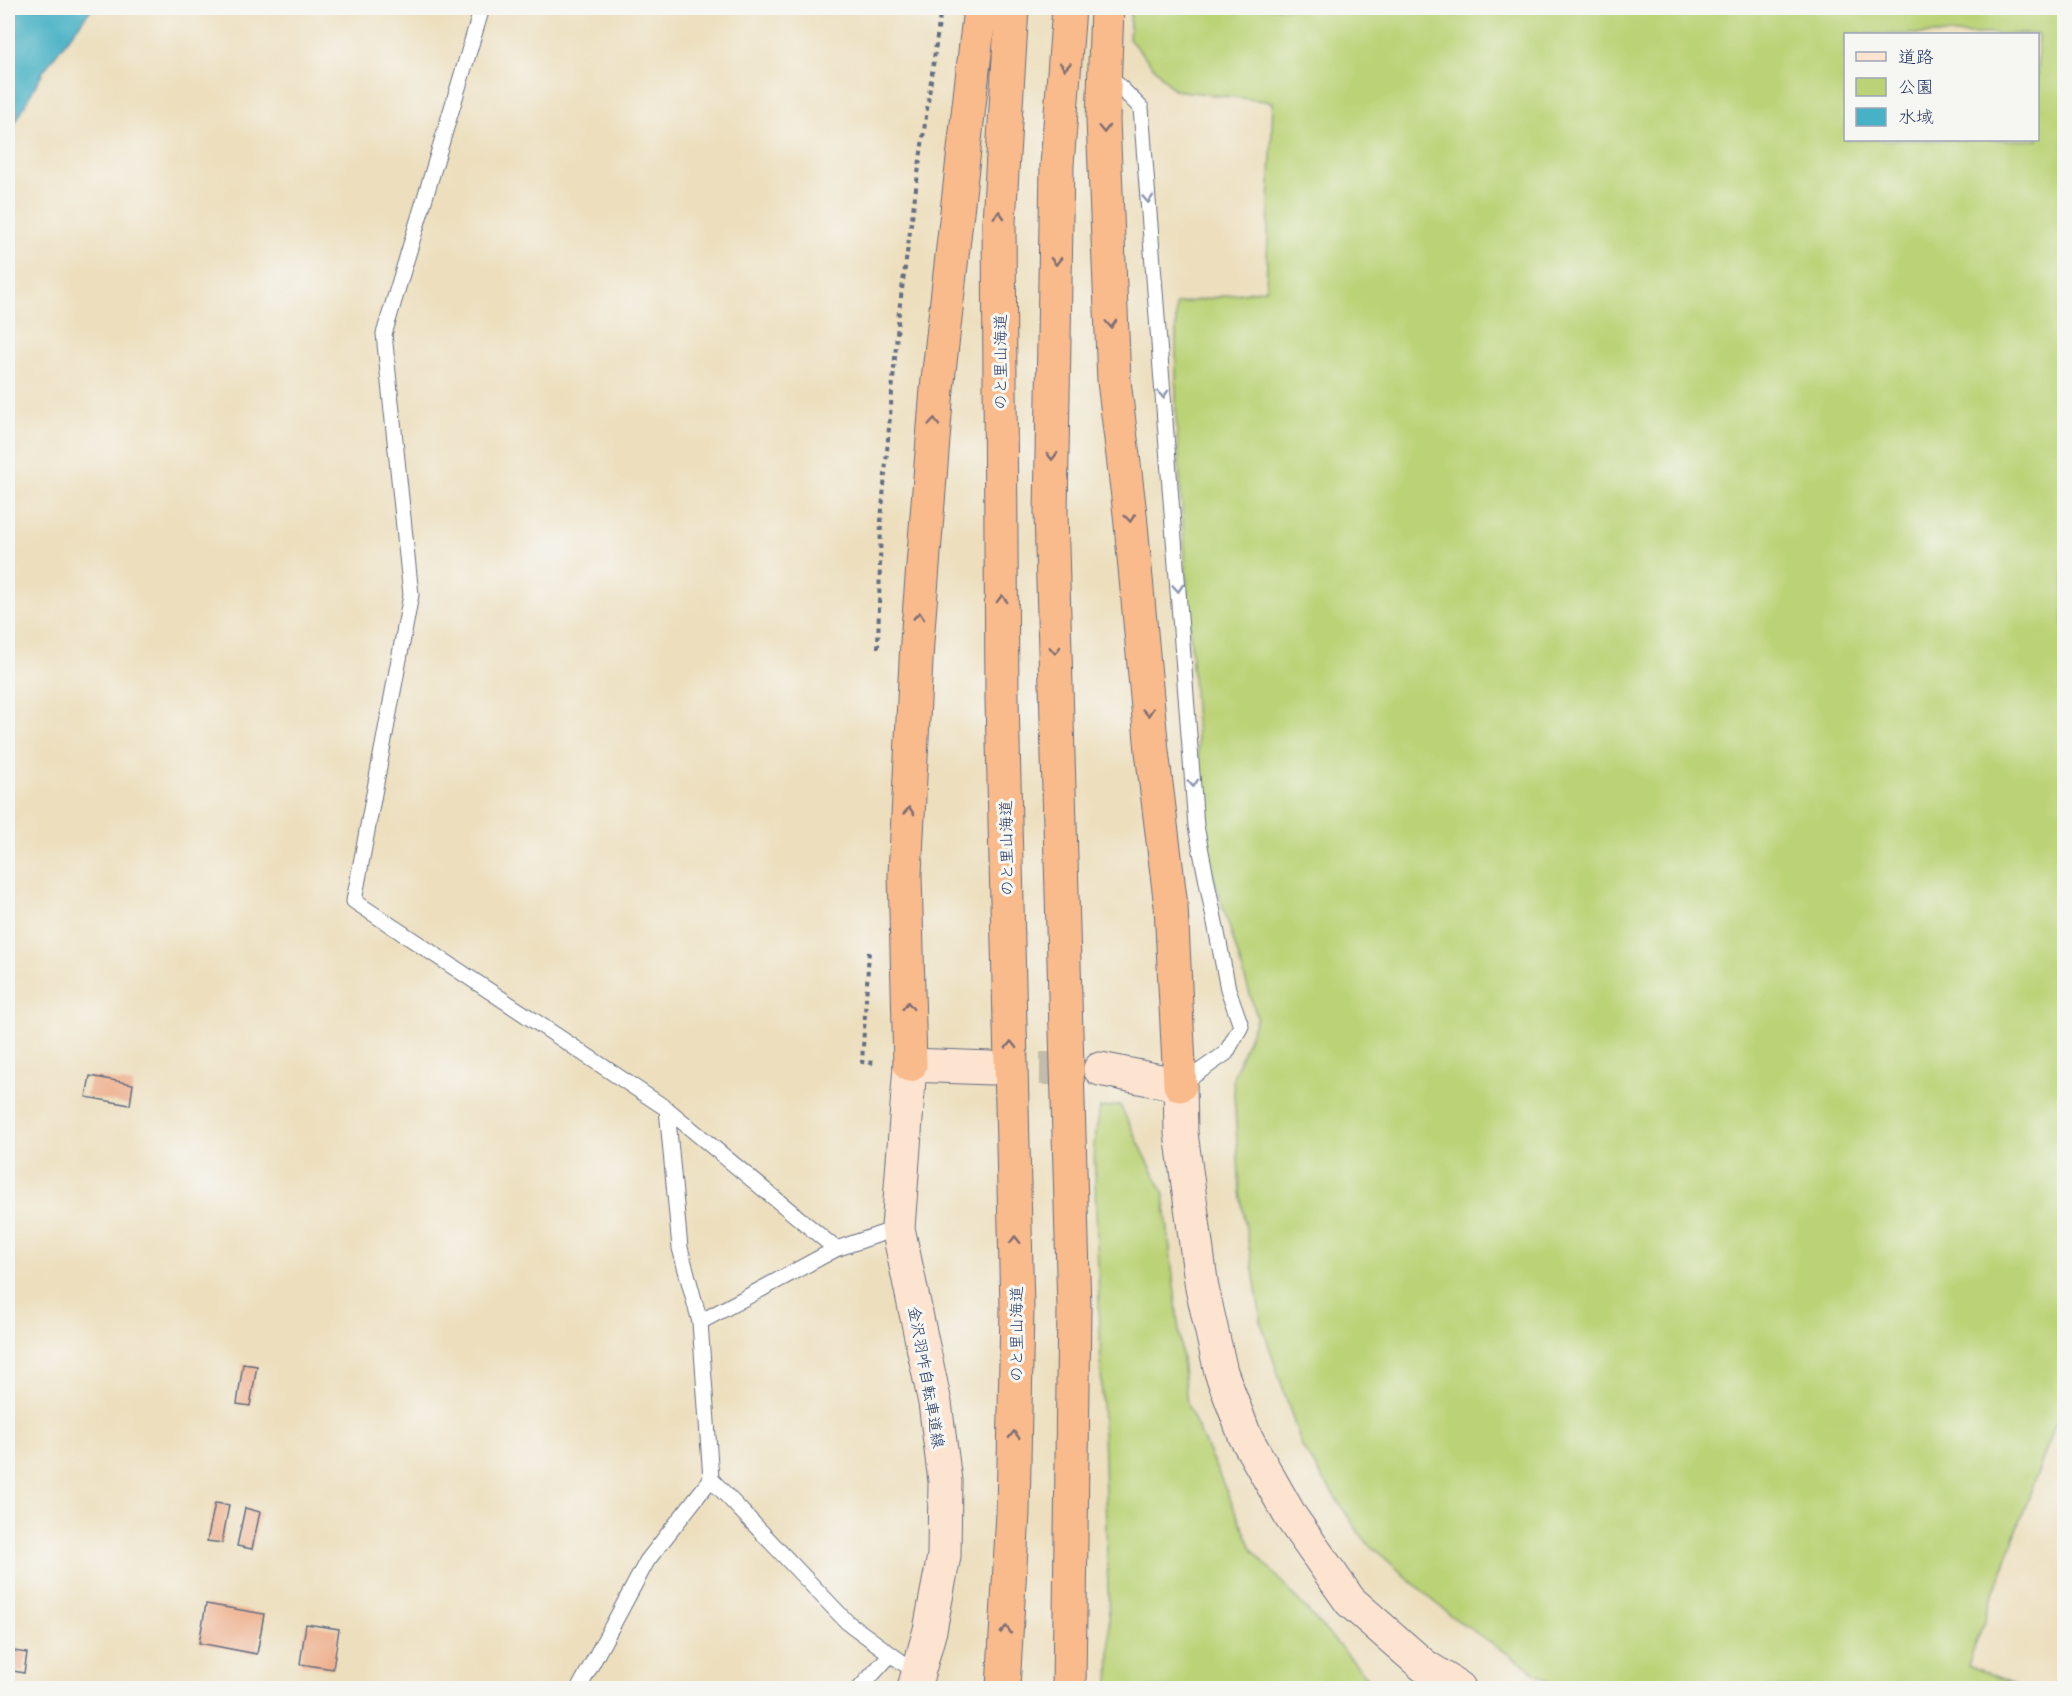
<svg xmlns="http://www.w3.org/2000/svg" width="2072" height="1696" viewBox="0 0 2072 1696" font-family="'Patrick Hand','Klee One',sans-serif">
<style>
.green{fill:#bbd377;stroke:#6b816a;stroke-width:1.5;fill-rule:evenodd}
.water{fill:#47b1c5;stroke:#317092;stroke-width:1.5}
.building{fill:#eeb08e}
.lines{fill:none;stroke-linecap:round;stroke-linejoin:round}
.secondary-tunnel{stroke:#c3bcab;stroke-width:33;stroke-dasharray:33 16;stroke-linecap:butt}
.lane-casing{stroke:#646d80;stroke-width:17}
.secondary-casing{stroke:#646d80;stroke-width:35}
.highway-casing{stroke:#646d80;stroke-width:35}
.path{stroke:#646d80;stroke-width:4;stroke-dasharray:4.5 4.5;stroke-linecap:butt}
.lane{stroke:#fff;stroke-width:15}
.secondary{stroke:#fde4d1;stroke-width:33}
.highway{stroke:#fabb8c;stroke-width:33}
.oneway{stroke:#7f6e73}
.oneway2{stroke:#8d97ae}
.labels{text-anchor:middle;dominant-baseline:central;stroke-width:6;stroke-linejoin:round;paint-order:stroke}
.street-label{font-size:16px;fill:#1b2f5e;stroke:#f6f6f2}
</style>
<rect width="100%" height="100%" fill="#f6f6f2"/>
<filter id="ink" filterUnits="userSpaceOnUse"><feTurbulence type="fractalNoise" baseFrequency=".0167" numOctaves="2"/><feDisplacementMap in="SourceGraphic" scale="12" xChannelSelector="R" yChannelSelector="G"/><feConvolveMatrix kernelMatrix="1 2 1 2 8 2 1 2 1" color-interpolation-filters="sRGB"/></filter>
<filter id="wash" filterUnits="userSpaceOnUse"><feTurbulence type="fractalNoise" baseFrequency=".008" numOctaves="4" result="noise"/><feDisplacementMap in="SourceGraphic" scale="24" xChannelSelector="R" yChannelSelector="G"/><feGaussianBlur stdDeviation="1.35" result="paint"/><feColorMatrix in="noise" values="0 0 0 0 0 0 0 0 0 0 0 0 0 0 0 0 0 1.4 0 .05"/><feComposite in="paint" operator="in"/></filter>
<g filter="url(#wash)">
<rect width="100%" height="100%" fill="#eddfbe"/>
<path class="green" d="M1131,8h933v1392l-96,265 56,23h-465l-108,-72 -88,-77 -61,-92 -40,-122 -22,-133 -7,-115 24,-60 -53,-172 -28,-427v-114l90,-15 7,-187 -99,-12 -45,-51zM1846,34h192v106h-192z
M1120,1105l44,89 23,210 66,146 124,138h-268l1,-36 -16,-507 6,-37z"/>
<path class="water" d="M8,8h84l-48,62 -36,66z"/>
<g id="blocks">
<path class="building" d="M90,1076l43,8 -3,21 -44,-8z
M243,1364l14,2 -7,40 -13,-2z
M215,1503l14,2 -7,38 -15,-2z
M245,1508l15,4 -8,37 -15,-3z
M206,1604l58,10 -7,40 -58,-11z
M306,1624l33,5 -6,40 -33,-5z
M8,1650l19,3 -3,20 -16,-3z"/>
</g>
</g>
<g filter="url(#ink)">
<use href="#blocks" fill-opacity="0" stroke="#646d80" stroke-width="1.5"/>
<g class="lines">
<path class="secondary-tunnel" d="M991,1068l103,1"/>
<defs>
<path id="lane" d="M482,8l-98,326 27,261 -57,306 313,208
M1107,74l34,34 55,718 32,163 13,37 -15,27 -46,32
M700,1322l-20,-74 -13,-139 169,140
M711,1479l-11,-157 136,-73 62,-21
M579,1688l68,-127 64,-82 136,143 71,52
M860,1688l30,-33"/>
<path id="secondary" d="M1100,1069l80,16 1,48 21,155 19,84 24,64 46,81 59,84 73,64 36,23
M914,1688l16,-58 14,-74 1,-75 -10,-78 -37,-175 12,-163 81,3"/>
<path id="highway" d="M1107,8l-4,112 11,261 16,133 22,237 19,155 9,179
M910,1065l-5,-191 12,-232 20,-253 43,-381
M1003,1688l10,-175 4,-205 -15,-608 -3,-479 13,-213
M1069,1688l5,-380 -23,-795 6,-348 12,-157"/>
</defs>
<use href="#lane" class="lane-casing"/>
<use href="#secondary" class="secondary-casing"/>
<use href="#highway" class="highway-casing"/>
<path class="path" d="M878,648l3,-127 18,-210 42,-303
M869,952l-7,110 14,1"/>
<use href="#lane" class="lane"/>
<use href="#secondary" class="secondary"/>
<use href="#highway" class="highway"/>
</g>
<defs><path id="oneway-chevron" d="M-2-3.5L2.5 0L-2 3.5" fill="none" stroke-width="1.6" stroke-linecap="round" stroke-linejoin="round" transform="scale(1.5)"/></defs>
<g class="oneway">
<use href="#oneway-chevron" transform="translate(1065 66) rotate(94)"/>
<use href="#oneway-chevron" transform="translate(1104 129) rotate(88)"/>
<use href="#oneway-chevron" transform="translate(999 215) rotate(-87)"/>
<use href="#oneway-chevron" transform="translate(1056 261) rotate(91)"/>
<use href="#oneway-chevron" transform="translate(1111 324) rotate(88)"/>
<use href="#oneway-chevron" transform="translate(934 422) rotate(-85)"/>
<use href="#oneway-chevron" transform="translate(1052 456) rotate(91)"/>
<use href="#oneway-chevron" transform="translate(1130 518) rotate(84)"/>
<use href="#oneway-chevron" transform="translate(1002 599) rotate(-90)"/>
<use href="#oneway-chevron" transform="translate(919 616) rotate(-86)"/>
<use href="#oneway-chevron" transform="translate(1055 650) rotate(88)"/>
<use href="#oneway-chevron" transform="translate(1148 712) rotate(85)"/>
<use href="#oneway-chevron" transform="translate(909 811) rotate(-87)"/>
<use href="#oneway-chevron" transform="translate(908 1006) rotate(-91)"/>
<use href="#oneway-chevron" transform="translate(1011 1045) rotate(-91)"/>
<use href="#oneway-chevron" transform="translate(1015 1240) rotate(-91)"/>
<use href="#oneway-chevron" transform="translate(1014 1435) rotate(-89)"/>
<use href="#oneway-chevron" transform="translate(1006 1630) rotate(-87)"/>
</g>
<g class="oneway2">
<use href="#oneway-chevron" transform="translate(1148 199) rotate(86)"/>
<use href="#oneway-chevron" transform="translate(1163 394) rotate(86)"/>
<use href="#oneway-chevron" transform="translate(1178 588) rotate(86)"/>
<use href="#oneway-chevron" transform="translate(1193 783) rotate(86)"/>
</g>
</g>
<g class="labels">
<g class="street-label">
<text transform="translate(1000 362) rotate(-90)">のと里山海道</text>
<text transform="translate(1006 848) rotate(-91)">のと里山海道</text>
<text transform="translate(1016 1334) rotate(-90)">のと里山海道</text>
<text transform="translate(927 1377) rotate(80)">金沢羽咋自転車道線</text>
</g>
</g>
<rect width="2072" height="1696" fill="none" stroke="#f6f6f2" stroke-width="30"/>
<rect x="1844" y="33" width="195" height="108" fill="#f6f6f2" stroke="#9ea6b7" stroke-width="1.5"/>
<rect x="1856" y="52" width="30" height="9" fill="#fde4d1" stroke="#9ea6b7" stroke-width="1.5"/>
<text x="1898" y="63" font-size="18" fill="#1b2f5e">道路</text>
<rect x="1856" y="78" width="30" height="18" fill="#bbd377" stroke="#9ea6b7" stroke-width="1.5"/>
<text x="1898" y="93" font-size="18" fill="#1b2f5e">公園</text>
<rect x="1856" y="108" width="30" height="18" fill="#47b1c5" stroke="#9ea6b7" stroke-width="1.5"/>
<text x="1898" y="123" font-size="18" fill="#1b2f5e">水域</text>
</svg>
